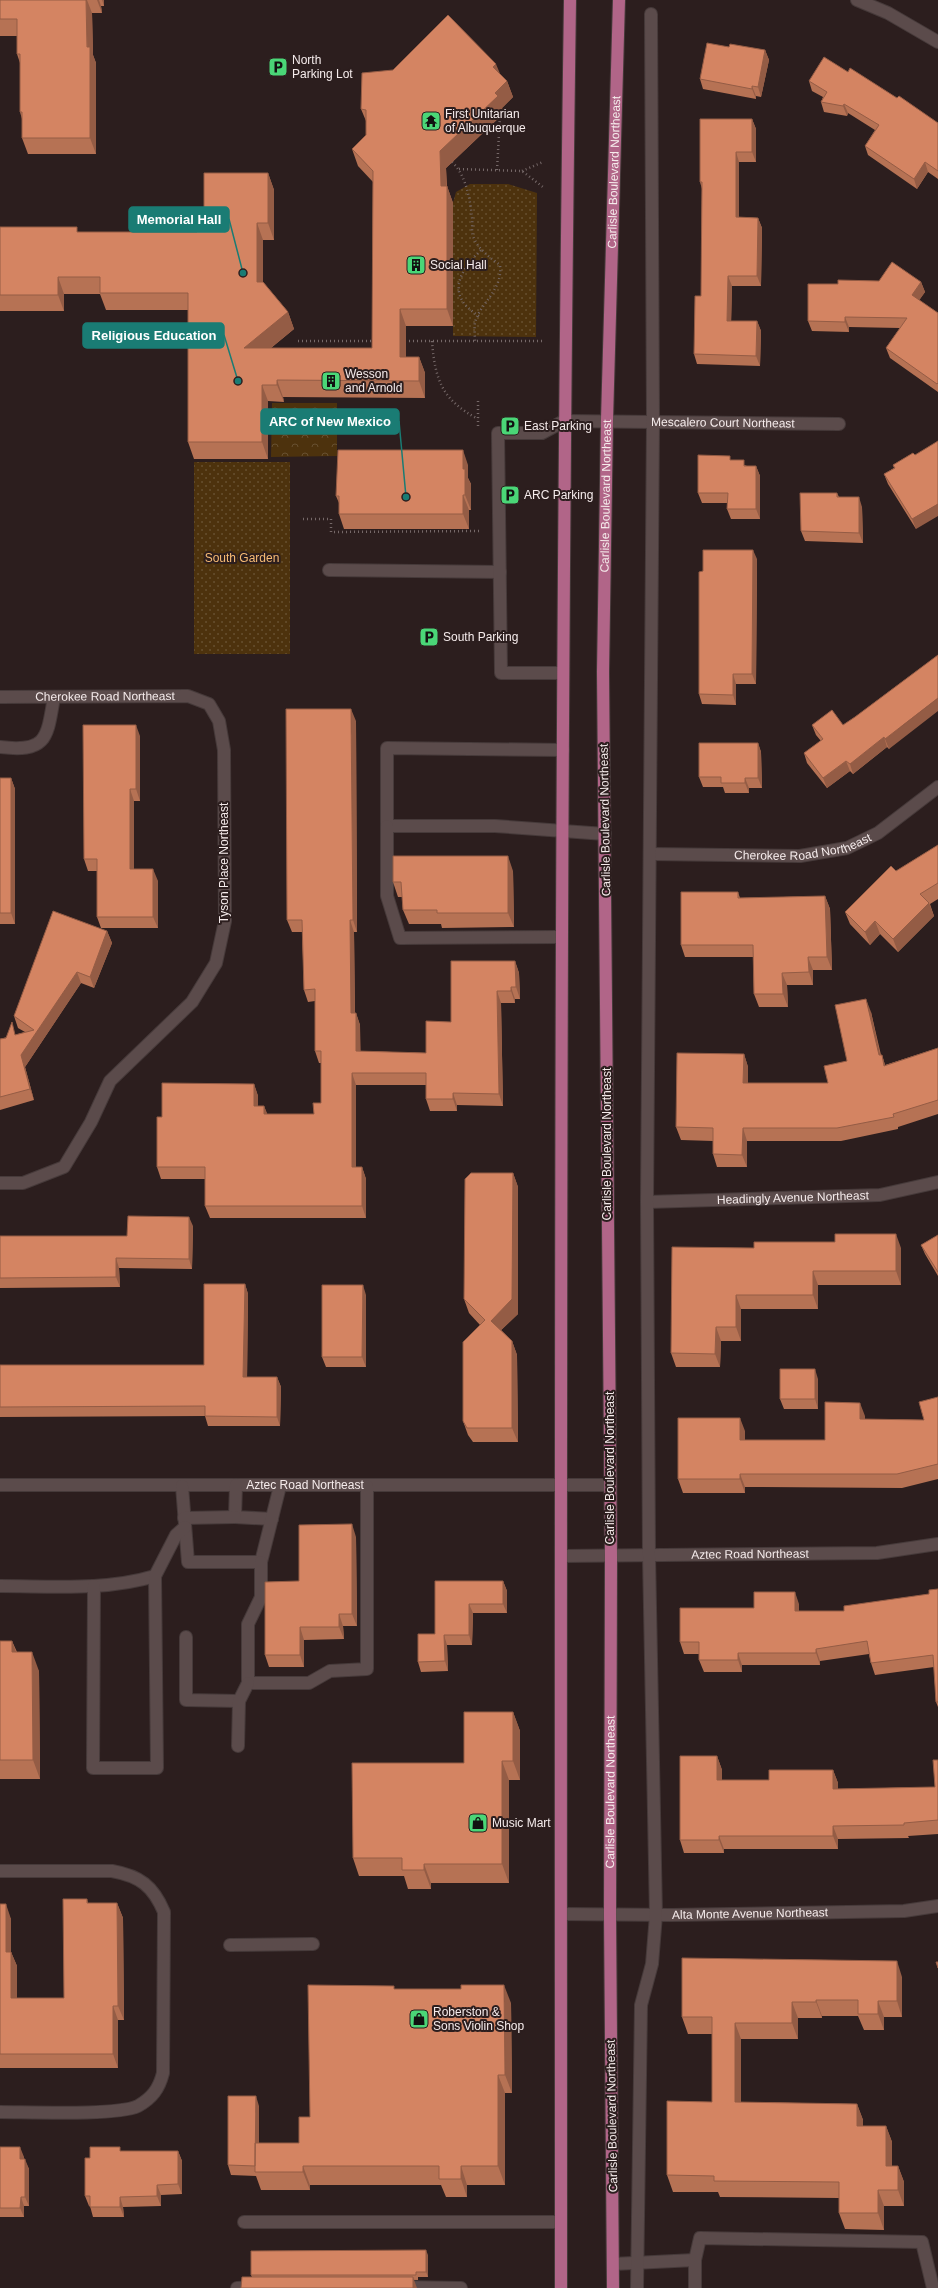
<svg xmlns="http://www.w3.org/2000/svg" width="938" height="2288" viewBox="0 0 938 2288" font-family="Helvetica,sans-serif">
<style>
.park{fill:url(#park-crowns)}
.garden{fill:url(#garden-dots)}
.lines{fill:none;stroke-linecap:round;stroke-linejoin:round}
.minor-casing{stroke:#463a3a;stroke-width:14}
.major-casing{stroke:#463a3a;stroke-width:14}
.path{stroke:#756868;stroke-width:2.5;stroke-dasharray:1 3;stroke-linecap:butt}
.minor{stroke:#5b4b4b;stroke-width:12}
.major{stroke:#b16588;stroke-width:12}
.wall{fill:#b67254}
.shaded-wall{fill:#945c45}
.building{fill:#d48462;stroke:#945c45}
.labels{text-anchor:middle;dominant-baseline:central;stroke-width:4;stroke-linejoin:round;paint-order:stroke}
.poi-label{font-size:12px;fill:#f5ebeb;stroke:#2c1e1e;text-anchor:start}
.street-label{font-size:12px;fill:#f5ebeb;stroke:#2c1e1e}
.park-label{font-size:12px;fill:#f7bb74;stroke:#2c1e1e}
.leader{fill:none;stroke:#1a7c74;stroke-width:1.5}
.callout-dot{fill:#1a7c74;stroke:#2c1e1e;stroke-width:1.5}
.callout{fill:#1a7c74;stroke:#1a7c74;stroke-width:1.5}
.callout-label{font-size:13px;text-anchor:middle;font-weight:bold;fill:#fff}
</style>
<defs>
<pattern id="park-crowns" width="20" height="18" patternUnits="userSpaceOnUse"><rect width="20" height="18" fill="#4d320d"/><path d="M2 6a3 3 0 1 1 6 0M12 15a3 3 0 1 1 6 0" fill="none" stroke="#675030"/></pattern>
<pattern id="garden-dots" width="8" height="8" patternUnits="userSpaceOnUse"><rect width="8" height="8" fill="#4d320d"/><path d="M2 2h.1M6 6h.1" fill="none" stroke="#675030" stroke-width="1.8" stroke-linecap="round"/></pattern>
</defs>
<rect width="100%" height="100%" fill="#2c1e1e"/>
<path class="park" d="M272,403h65v53l-66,1z"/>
<path class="garden" d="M470,184h38l29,9 -1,144 -83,-1v-133l3,-11z
M194,462h96v192h-96z"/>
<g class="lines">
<defs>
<g id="minor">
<path d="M857,0l31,13 50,29"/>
<path d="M329,570l171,2"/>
<path id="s1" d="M563,673h-62l-3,-240h44l22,-12 275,3"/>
<path id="s2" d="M0,697l188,-1 21,8 10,17 5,29 1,171 -9,42 -24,39 -82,79 -19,41 -27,45 -41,16h-23"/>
<path d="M0,747c48,6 47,-10 54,-50"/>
<path d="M563,750l-176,-2v78h108l110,8"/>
<path d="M387,826v70l13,42 161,-1"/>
<path id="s3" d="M651,854l149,2 47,-8 31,-15 60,-46"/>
<path id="s4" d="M647,1202l233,-7 58,-13"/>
<path id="s5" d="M0,1485h610"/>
<path d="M236,1485l-1,32 37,2"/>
<path d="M182,1486l6,76h73l19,-76"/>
<path d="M184,1518l51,-1"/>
<path id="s6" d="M561,1556l316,-3 61,-9"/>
<path d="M261,1562v35l-13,27v59h61l21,-12 37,-2v-183"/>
<path d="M0,1586c51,0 105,5 155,-10"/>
<path d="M94,1586l-1,182h64l-2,-192 21,-41 9,-8"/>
<path d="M186,1637v63l53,1"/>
<path d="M238,1746l1,-45 9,-18"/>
<path d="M0,1871h112c28,5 41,15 52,41l-1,161c-4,16 -11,25 -25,33 -21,10 -110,6 -138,6"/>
<path id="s7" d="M561,1914l110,1 233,-4 34,-5"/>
<path d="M230,1945l83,-1"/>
<path d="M244,2222h317"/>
<path d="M613,2264l82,-4"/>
<path d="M400,2287l61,1"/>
<path d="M237,2288l21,-1"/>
<path d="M637,2288l4,-283 11,-41 4,-49 -7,-359 -2,-354 6,-781 -2,-407"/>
<path d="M695,2288v-28l5,-22 222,4 11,46"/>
</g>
<g id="major">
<path d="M561,2288c0,-763 -2,-1525 9,-2288"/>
<path id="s8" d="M613,2288l-3,-373 1,-358 -8,-885 4,-252 12,-420"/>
</g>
</defs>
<use href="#minor" class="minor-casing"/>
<use href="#major" class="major-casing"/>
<path class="path" d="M452,162c14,13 18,37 20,55 1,6 -1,13 1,19 5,13 16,21 27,29 3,25 -19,37 -25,57 -1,6 0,14 0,20
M459,169l63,2 21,16
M497,170l3,-54
M522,171l21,-9
M479,316c-33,-20 -21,-44 2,-66
M298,341h76
M405,341h137
M432,341c3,39 10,59 46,78
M478,401v27
M303,519h28v13l148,-1"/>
<use href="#minor" class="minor"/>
<use href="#major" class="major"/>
</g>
<path class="wall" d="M0,0h104v6h-3l1,7h-10l1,42 3,8v91h-68l-6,-16v-19l-2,-7v-49l-3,-9v-18h-17z
M729,47l36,3 4,10 -8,37 -5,-1v3l-53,-10 -3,-10z
M848,72l90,51v56l-10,-7 -11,17 -49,-34 -3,-9 10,-16 -27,-17 -1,3 -23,-4 -3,-10 2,-5 -11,-6 -3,-10z
M500,74l7,7 6,16 -11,11 2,5 -58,55 1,18 6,17v123h-47v31h13l6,16v25l-142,-1 1,5 -16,-1v58h-74l-6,-17v-132h-82l-6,-16h-36v17h-64v-84l80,5h117l7,-14 64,-45 6,17v50h-11v42l25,30 6,17 -23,19h101l1,-166 -15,-16 -6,-17 14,-14v-14l-5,-12z
M752,119l4,10v33h-17v55l19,1 4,10 -1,58h-29l-1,35h26l4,10 -1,35 -63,-2 -3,-10 7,-58 1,-107 -2,-7z
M921,282l4,10 -6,8 19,13v79l-48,-34 -4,-10 14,-20 -51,-1v5l-37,-1 -4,-10 30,-37z
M913,453l3,76 -28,-45 -4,-10 10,-6 -1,-3z
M732,460l15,6h9l4,10v43h-29l-4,-10v-6h-25l-4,-10z
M468,465v13l3,6v26h-2v19h-125l-5,-15v-11l-3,-7z
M837,493l2,4 23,10 1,36 -58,-2 -4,-10z
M757,559l-1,125h-20v21l-34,-1 -3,-10 4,-123z
M938,655l-49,94 -2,-2 -34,27 -3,-3 -23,17 -20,-25 -3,-10 17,-12 -5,-6 -4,-10h31l12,-8z
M356,721l1,211h-3l1,81h1l4,12v26l66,2 25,-31 64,-61 4,12 1,26h-5v4h-14l2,103 -46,-1v6h-27l-4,-12v-14h-70v82h6l4,12v39h-156l-5,-12v-27h-44l-4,-12 5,-50 92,-33 4,12v10h6l3,8h47l7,-11v-40h-2l-4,-12v-50l-7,1 -4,-12 -2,-58h-10l-5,-12z
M140,736v65h-6v68l24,12v47h-57l-4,-11v-46h-9l-4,-12z
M758,743l3,9 1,36h-13v5h-24l-2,-6h-20l-4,-10z
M0,778h11l4,11v135h-15z
M938,845v54l-8,5 4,12 -36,36 -18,-18 -10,11 -20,-21 -5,-12 51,-41z
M513,871l1,56 -72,1 -1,-4h-32l-6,-14 -1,-13h-4l-5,-15z
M738,892l2,6 85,-2 5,13 2,61h-19v15h-26l1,22h-29l-5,-13 -1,-37h-68l-4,-12z
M107,931l5,12 -18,45 -13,-5 -56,84 9,33 -34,10v-71l25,-7 -7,-4 -4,-12z
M871,1012l10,43h1l3,10 53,-17v66l-40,13v2l-57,12h-94v26h-30l-4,-13v-13l-32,-1 -5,-13 68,-73 4,13v16h80l19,-22z
M513,1173l5,14v127l-17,16 11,11 5,14 1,87h-45l-5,-7 -5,-14 17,-96 -11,-12 -5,-14z
M193,1226l-1,43 -73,-1 1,19 -120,1v-52h127z
M938,1235v41l-13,-22 -4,-9z
M754,1248h147v37h-83v24h-77v32h-20l-1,26h-44l-5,-14z
M245,1284l3,10 -1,83h30l4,10 -1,39h-72l-3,-10 -205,1v-52h204z
M366,1295v72h-40l-4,-10z
M818,1379v30h-34l-4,-10z
M938,1397v82l-36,9 -157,-1v6h-62l-5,-14 67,-48v9h80l40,-24v3l59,1z
M356,1537l1,89h-14l1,13 -40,1v27h-35l-4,-12 34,-74z
M435,1581h68l4,10v22h-34l-1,32h-25l1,26 -27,1 -3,-10 17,-28z
M938,1589v118l-2,-5 -2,-35 -59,8 -4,-12 -2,-9 -49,7v4h-78v7h-38l-5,-12v-6h-15l-4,-12 74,-34 45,-4v7h45l85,-17z
M0,1641h12l5,11 22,19 1,108h-40z
M513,1712l7,19v49h-11v103h-78v6h-23l-4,-13h-45l-6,-18 111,-95z
M717,1756l5,14v10h47l64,-10 5,13v6l97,-2 3,-27v74l-30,2 1,2 -71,1v10h-114v4h-40l-4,-13z
M87,1899l1,4h29l6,15 1,102h-6v48h-118v-164l11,15v33l6,14v32h47z
M902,1977v40h-18v13h-20l-6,-14h-36v2h-24v21h-57v63l116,2 6,16v6h23l6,16v24h6l6,16v24h-20v24l-39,-1 -6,-16v-15l-119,-1 -2,-5h-45l-6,-17 45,-73v-68h-24l-6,-17z
M395,1989l116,14 1,90h-7v92h-38v12h-21l-5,-12h-131v5h-49l-5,-14 -25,-1 -3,-10 31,-59v37h40l11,-26z
M0,2147l24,10v2l5,10v37h-5v11h-24z
M121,2151h57l4,10v33l-21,1v11l-38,1 1,10h-31l-3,-11h-1l-4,-10 5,-38z
M428,2255v22h-10v3l-166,-3 -1,-2z"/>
<path class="shaded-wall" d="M86,0h1l5,13 1,42 3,8v91l-6,-16z
M97,0h2l2,6 1,7z
M102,0h2v6z
M765,50l4,10 -8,37 -3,-10z
M496,64l7,17 -10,-14z
M507,81l6,16 -11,11 2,5 -58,55 1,34v-16l6,17v123l-6,-17 -6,-123 -1,-35z
M752,86l4,10v3l-4,-10z
M844,104l4,9 -1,3 -4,-10z
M752,119l4,10v33l-4,-10z
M736,152l3,10v65l-3,-10z
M925,162l3,10 -11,17 -3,-10z
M268,173l6,17v50l-6,-17z
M758,218l4,10 -1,58 -4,-10z
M257,223l6,17v59l-6,-17z
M728,276l4,10 -1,45 -4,-10z
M58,277l6,17v17l-6,-16z
M921,282l4,10 -9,13 -4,-10z
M400,309l6,17v47l-6,-16z
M288,312l6,17 -44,36 -6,-17z
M845,317l4,10v5l-4,-10z
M757,321l4,10 -1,35 -4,-10z
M419,357l6,16v25l-6,-17z
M277,380l6,17 1,5 -7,-17z
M262,385l6,16v58l-6,-17z
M463,450l5,15v13l3,6v26l-6,-15 -2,-26z
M756,466l4,10v43l-4,-10z
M463,495l6,15v19l-6,-15z
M859,497l3,10 1,36 -4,-10z
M938,504v12l-22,13 -4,-10z
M753,550l4,9 -1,125 -4,-10z
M733,674l3,10v21l-3,-10z
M938,698v13l-49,38 -4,-10z
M351,709l5,12 1,211 -4,-12z
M136,725l4,11v65l-4,-12z
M884,737l3,10 -34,27 -3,-10z
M758,743l3,9 1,36 -4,-10z
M846,761l4,10 -23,17 -4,-10z
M11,778l4,11v135l-4,-11z
M745,778l4,10v5l-4,-10z
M130,789l4,12v80l-4,-12z
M508,856l5,15 1,56 -6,-14z
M153,869l5,12v47l-5,-11z
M825,896l5,13 2,61 -5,-13z
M929,903l5,13 -36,36 -5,-13z
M350,920l4,12 1,93 -4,-12z
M875,921l5,13 -10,11 -5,-13z
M107,931l5,12 -18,45 -4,-11z
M808,957l5,13v15l-4,-13z
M515,961l4,12 1,26 -4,-12z
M77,972l4,11 -56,84 9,33 -4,-11 -9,-34z
M782,973l5,12 1,22 -5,-13z
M511,987l4,12v4l-4,-12z
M497,991l4,12 2,103 -4,-12z
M866,999l5,13 12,56 -4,-13z
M356,1013l4,12 1,38 -5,-12z
M744,1054l4,13v29l-5,-13z
M882,1055l4,13 -2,-2z
M352,1073l4,12v94l-4,-12z
M254,1084l4,12v22l-4,-12z
M453,1093l4,12v6l-4,-12z
M264,1106l5,12 -5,-4z
M743,1128l4,13v26l-5,-12z
M362,1167l4,12v39l-4,-12z
M513,1173l5,14v127l-22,21 -5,-14z
M189,1217l4,9 -1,43 -3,-10z
M896,1234l5,14v37l-5,-14z
M116,1258l3,10 1,19 -4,-10z
M813,1271l5,14v24l-5,-14z
M245,1284l3,10 -1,93 -4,-10z
M363,1285l3,10v72l-4,-10z
M736,1295l5,14v32l-5,-14z
M716,1327l5,14 -1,26 -5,-13z
M512,1341l5,14 1,87 -6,-14z
M815,1369l3,10v30l-3,-10z
M277,1377l4,10 -1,39 -3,-9z
M860,1403l5,13v17l-5,-14z
M740,1418l5,13v23l-5,-14z
M740,1474l5,13v6l-5,-14z
M352,1524l4,13 1,89 -5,-12z
M503,1581l4,10v22l-4,-9z
M795,1592l4,12v19l-4,-12z
M469,1604l4,9 -1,32 -3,-10z
M339,1614l4,12 1,13 -5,-12z
M300,1627l4,13v27l-4,-12z
M444,1635l3,10 1,26 -3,-10z
M12,1641l7,19 -7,-8z
M816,1649l4,12v4l-4,-12z
M32,1652l7,19 1,108 -7,-19z
M738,1653l4,12v7l-4,-12z
M513,1712l7,19v49l-7,-19z
M717,1756l5,14v23l-5,-13z
M502,1761l7,19v103l-7,-19z
M833,1770l5,13v19l-5,-13z
M833,1826l5,13v10l-5,-13z
M719,1836l5,13v4l-5,-13z
M424,1864l7,19v6l-7,-19z
M117,1903l6,15 1,102 -6,-14z
M6,1904l5,15v47l-5,-14z
M11,1952l6,14v47l-6,-15z
M897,1961l5,16v40l-5,-16z
M504,1985l7,18 1,90 -7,-18z
M816,2000l6,16v2l-6,-16z
M878,2001l6,16v13l-6,-16z
M792,2002l6,16v21l-6,-16z
M113,2006l5,14v48l-5,-14z
M735,2023l6,16v79l-6,-16z
M498,2075l7,18v92l-7,-19z
M256,2096l3,10v66l-4,-6z
M857,2104l6,16v22l-6,-16z
M886,2126l6,16v40l-6,-16z
M20,2147l4,10v12l-4,-10z
M178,2151l4,10v33l-4,-10z
M25,2159l4,10v37l-4,-9z
M303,2166l7,19v5l-7,-18z
M461,2166l6,19v12l-6,-18z
M898,2166l6,16v24l-6,-16z
M157,2185l4,10v11l-4,-10z
M878,2190l6,16v24l-6,-17z
M21,2197l3,9v11l-4,-9z
M120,2197l3,10 1,10 -4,-10z
M426,2250l2,5v22l-2,-5z
M413,2277l4,11h-4z"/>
<path class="building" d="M0,0h86l1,47h3v91h-68v-26h-2v-58h-3v-35h-17z
M448,15l48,49 -3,3 14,14 -12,12 3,3 -58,55 1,35h6v123h-47v48h19v24l-142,-1v5h-15v57h-74v-149h-88v-16h-42v18h-58v-68h77v5h120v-14h7v-45h64v50h-11v59h6l25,30 -44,36h128l1,-177 -21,-22 14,-14v-25l-5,-1 1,-36 31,-3z
M707,43l22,4 1,-3 35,6 -7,37 -6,-1v3l-52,-10z
M824,57l24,15 2,-4 47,30 2,-2 39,27v48l-13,-9 -11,17 -49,-33 14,-21 -35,-21 -1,2 -22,-4 6,-10 -18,-11z
M700,119h52v33h-16v65l22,1 -1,58h-29l-1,45h30l-1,35 -62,-2 1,-58h6l1,-114h-2z
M892,262l29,20 -9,13 26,18v70l-1,1 -51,-36 21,-30 -62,-1v5l-37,-1v-37h30v-4l41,1z
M938,441v63l-26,15 -28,-45 11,-6 -2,-3 20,-12 2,2z
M338,450h125v19h2v26h-2v19h-124v-18h-3z
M698,455l32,1v4h14v6h12v43h-29l1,-16h-30z
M800,493h37v4h22v36l-58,-2z
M703,550h50l-1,124h-19v21l-34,-1v-122l4,-1z
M938,655v43l-53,41 -1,-2 -34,27 -4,-3 -23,17 -19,-25 19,-14 -11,-14 20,-15 11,15 12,-8z
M286,709h65l2,211h-3l1,93h5v38l70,2v-32l25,1v-61h64l1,26h-5v4h-14l2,103 -46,-1v6h-27v-26h-74v94h10v39h-157v-39h-48v-50h5v-34l92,1v22h10v8h50l-1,-11h8v-52h-6v-62l-11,1 -2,-70h-15z
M83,725h53v64h-6v80h23v48h-56v-58h-13z
M699,743h59v35h-13v5h-24v-6h-22z
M0,778h11v135h-11z
M938,845v38l-18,11 9,9 -36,36 -18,-18 -10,11 -20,-20 46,-46 5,5z
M393,856h115v57h-71v-3h-34l-2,-28h-8z
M681,892h57v6l87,-2 2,61h-19l1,15 -27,1 1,21h-29l-1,-49h-72z
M53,911l54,20 -17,46 -13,-5 -56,83 9,34 -30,8v-58l6,-1 6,-16 3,13 19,-5 -20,-14z
M866,999l13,56h3l2,11 54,-18v52l-45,14 1,3 -57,11h-94l-1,27 -29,-1v-26l-37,-1 1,-74 67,1 -1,29h85l-4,-17 23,-5 -12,-56z
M471,1173h42l-1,126 -21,22 21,20v87h-45l-4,-7v-79l22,-22 -21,-21 1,-120z
M128,1216l61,1v42l-73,-1v19l-116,1v-42h127z
M835,1234h61v37h-83v24h-77v32h-20l-1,27 -44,-1 1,-106 82,1v-6h81z
M938,1235v37l-17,-27z
M204,1284h41l-2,93h34v40l-72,-1v-10l-205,1v-42h204z
M322,1285h41l-1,72h-40z
M780,1369h35v30h-35z
M938,1397v67l-41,10h-157v5h-62v-61h62v22h85v-38l35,1v16l64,1 -5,-18z
M352,1524v90h-13v13h-39v28h-35v-73l34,-1v-56z
M435,1581h68v23h-34v31h-25l1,26 -27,1v-28h17z
M938,1589v113h-2l-3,-47 -62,8 -4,-22 -51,8v4h-78v7h-39v-18h-19v-34h74v-16h41v19h49v-5l85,-12v-4z
M0,1641h12v11h20l1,108h-33z
M464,1712h49v49h-11v103h-78v6h-22v-12h-49l-1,-95h112z
M680,1756h37v24h52v-10h64v19l102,-2 -2,-27h5v60l-34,3v2l-71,1v10h-114v4h-39z
M63,1899h24v4h30l1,103h-5v48h-113v-150h6v48h5v46h53z
M682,1958l215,3v40h-19v13h-20v-14h-42v2h-24v21h-57v79l122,2v22h29v40h12v24h-20v23h-39v-31l-125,-1v-5l-47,-1v-74l45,1v-85h-30z
M936,1962h2v6z
M308,1985l86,1v3h67v-4h43l1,90h-7v91h-37v13h-22v-13h-136v6h-48v-29h44v-26h11z
M228,2096h28l-1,70 -27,-1z
M0,2147h20v12h5v38h-4l-1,11h-20z
M90,2147h30v4h58v33l-21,1v11l-37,1v10h-30v-11h-5v-38h5z
M426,2250v22h-10v3h-165v-24z
M242,2277h171v11h-172z"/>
<defs>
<symbol id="parking-square" viewBox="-11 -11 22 22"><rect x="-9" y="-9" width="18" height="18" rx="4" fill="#4ad677" stroke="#2c1e1e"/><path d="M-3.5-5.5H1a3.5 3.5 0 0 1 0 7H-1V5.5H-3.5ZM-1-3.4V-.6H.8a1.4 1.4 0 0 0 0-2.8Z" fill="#111"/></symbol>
<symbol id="temple-square" viewBox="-11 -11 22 22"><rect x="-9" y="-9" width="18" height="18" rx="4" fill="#4ad677" stroke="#2c1e1e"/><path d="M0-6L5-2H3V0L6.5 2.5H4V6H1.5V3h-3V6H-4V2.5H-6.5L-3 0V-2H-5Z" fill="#111"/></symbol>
<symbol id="building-square" viewBox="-11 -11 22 22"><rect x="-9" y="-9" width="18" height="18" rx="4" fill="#4ad677" stroke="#2c1e1e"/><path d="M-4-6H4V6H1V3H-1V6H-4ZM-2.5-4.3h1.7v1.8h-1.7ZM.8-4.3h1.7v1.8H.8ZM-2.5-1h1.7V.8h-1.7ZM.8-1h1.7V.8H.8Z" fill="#111"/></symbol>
<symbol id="shop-square" viewBox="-11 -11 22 22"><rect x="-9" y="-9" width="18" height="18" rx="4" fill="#4ad677" stroke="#2c1e1e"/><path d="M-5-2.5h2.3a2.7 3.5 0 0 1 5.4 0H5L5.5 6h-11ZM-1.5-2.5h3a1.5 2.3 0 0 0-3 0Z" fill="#111"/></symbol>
</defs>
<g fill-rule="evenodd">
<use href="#parking-square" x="267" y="56" width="22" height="22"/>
<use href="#temple-square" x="420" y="110" width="22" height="22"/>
<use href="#building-square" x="405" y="254" width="22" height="22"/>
<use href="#building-square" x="320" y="370" width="22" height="22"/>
<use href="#parking-square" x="499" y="415" width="22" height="22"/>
<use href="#parking-square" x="499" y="484" width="22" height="22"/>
<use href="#parking-square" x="418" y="626" width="22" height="22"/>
<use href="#shop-square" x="467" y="1812" width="22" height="22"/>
<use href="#shop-square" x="408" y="2008" width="22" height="22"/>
</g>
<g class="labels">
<g class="poi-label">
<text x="292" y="60">North<tspan x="292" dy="14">Parking Lot</tspan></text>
<text x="445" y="114">First Unitarian<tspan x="445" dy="14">of Albuquerque</tspan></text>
<text x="430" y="265">Social Hall</text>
<text x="345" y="374">Wesson<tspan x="345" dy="14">and Arnold</tspan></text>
<text x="524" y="426">East Parking</text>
<text x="524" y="495">ARC Parking</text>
<text x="443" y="637">South Parking</text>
<text x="492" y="1823">Music Mart</text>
<text x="433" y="2012">Roberston &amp;<tspan x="433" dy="14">Sons Violin Shop</tspan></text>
</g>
<g class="street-label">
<text stroke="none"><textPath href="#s8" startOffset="2116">Carlisle Boulevard Northeast</textPath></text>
<text stroke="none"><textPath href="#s1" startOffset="530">Mescalero Court Northeast</textPath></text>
<text stroke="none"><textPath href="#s8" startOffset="1792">Carlisle Boulevard Northeast</textPath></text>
<text stroke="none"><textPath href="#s2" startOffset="105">Cherokee Road Northeast</textPath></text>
<text transform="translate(605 820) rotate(-91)">Carlisle Boulevard Northeast</text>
<text stroke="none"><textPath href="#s3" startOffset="153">Cherokee Road Northeast</textPath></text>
<text transform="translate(224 863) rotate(-90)">Tyson Place Northeast</text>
<text transform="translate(607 1144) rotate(-90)">Carlisle Boulevard Northeast</text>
<text stroke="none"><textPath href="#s4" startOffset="146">Headingly Avenue Northeast</textPath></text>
<text transform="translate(610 1468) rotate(-90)">Carlisle Boulevard Northeast</text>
<text stroke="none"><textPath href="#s5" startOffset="305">Aztec Road Northeast</textPath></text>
<text stroke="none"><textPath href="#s6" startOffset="189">Aztec Road Northeast</textPath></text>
<text stroke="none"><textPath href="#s8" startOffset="496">Carlisle Boulevard Northeast</textPath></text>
<text stroke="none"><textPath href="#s7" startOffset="189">Alta Monte Avenue Northeast</textPath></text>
<text transform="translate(612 2116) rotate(-91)">Carlisle Boulevard Northeast</text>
</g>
<g class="park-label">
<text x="242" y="558">South Garden</text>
</g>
</g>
<path class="leader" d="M243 273L229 219M238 381L224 335M406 497L399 421"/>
<g class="callout-dot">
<circle cx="243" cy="273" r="4"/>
<circle cx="238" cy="381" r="4"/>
<circle cx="406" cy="497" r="4"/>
</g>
<g class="callout">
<rect x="129" y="207" width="100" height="25" rx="4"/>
<rect x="83" y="323" width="141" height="25" rx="4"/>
<rect x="261" y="409" width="138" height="25" rx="4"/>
</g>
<g class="callout-label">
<text x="179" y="224">Memorial Hall</text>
<text x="154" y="340">Religious Education</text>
<text x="330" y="426">ARC of New Mexico</text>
</g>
</svg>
